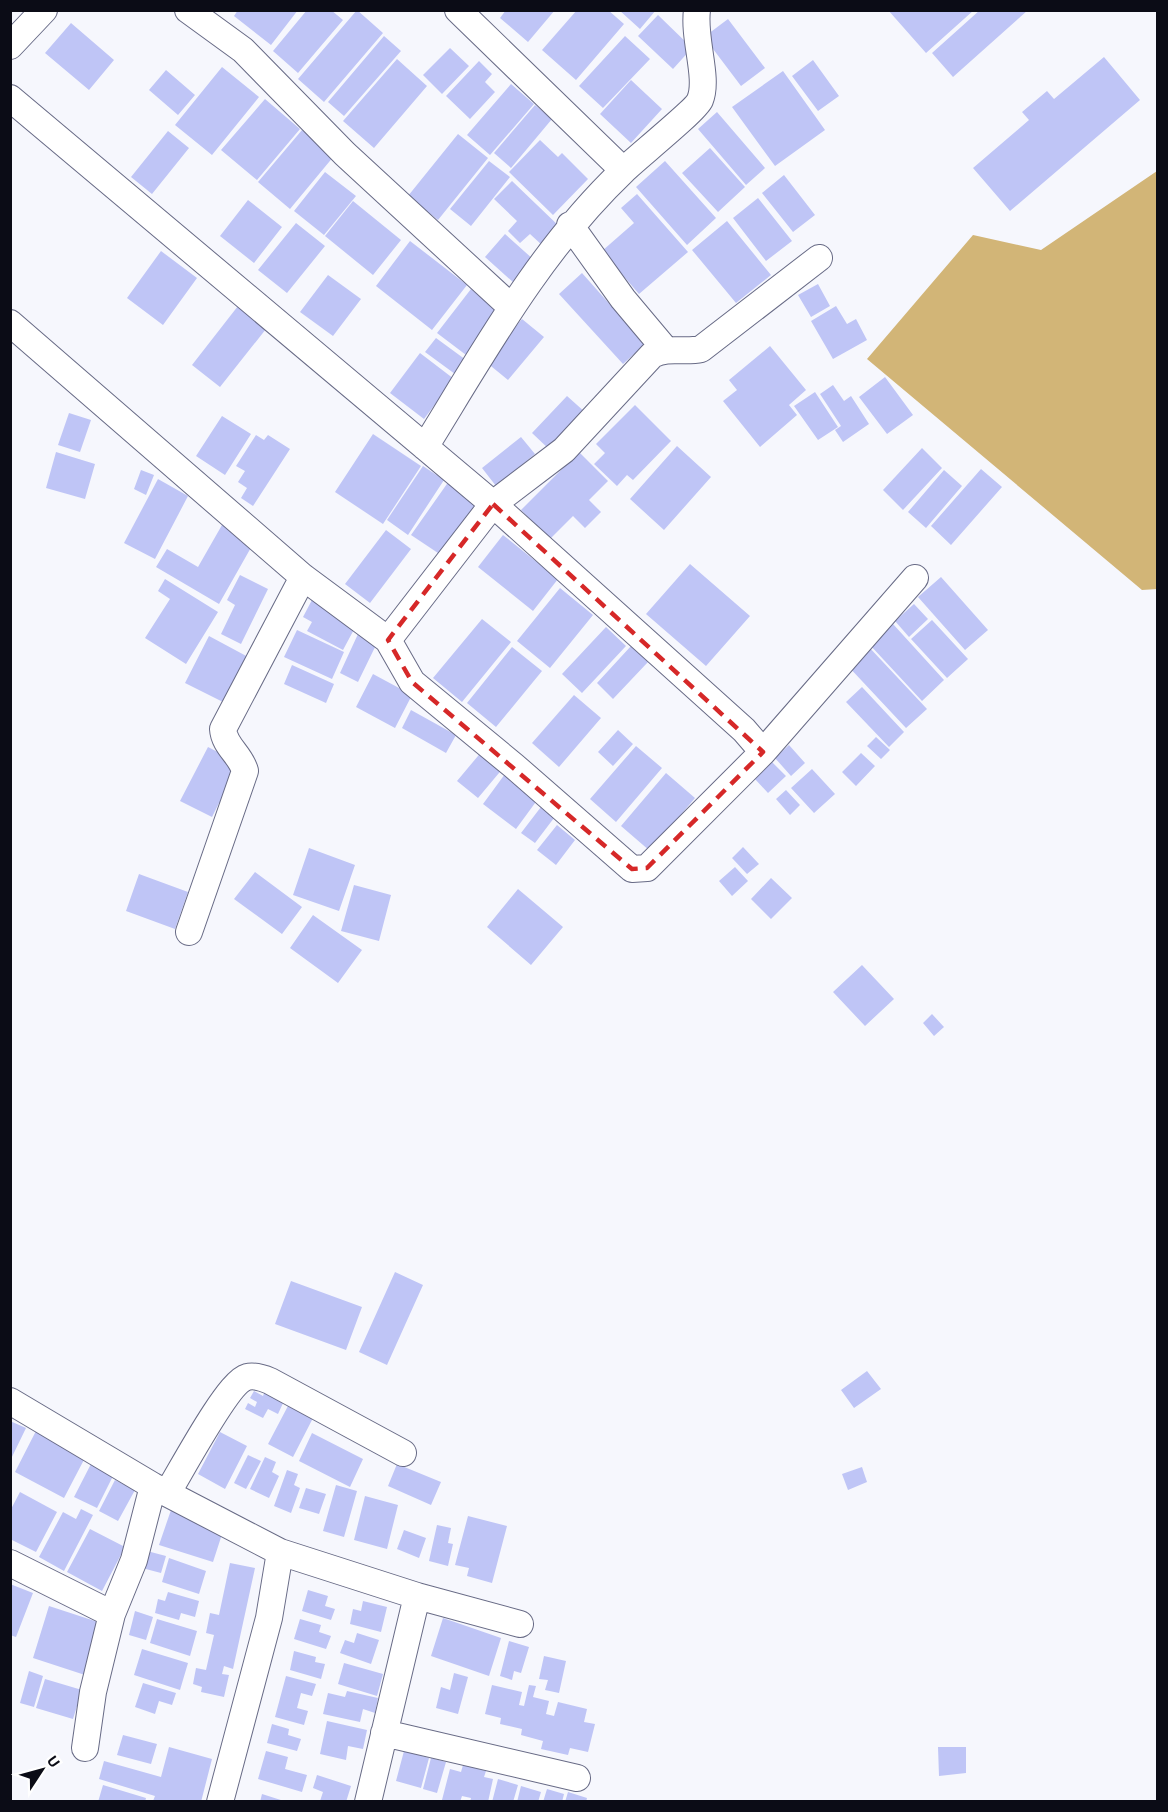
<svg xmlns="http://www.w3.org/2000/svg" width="1168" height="1812" viewBox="0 0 1168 1812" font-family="'Alegreya Sans',sans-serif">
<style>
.forest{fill:#d2b577}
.building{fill:#bfc5f6}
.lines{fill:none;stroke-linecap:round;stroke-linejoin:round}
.minor-casing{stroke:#686b86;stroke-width:28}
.minor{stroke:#fff;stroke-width:26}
.marked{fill:none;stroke:#d62828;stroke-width:4.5;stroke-dasharray:12 8;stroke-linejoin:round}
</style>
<rect width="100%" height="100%" fill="#f6f7fd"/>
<path class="forest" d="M1157,171l1,418 -16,1 -275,-231 106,-124 68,15z"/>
<path class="building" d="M238,10h60l-27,35 -37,-29z
M307,10h24l12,10 -45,53 -25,-22z
M357,10l26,23 -59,69 -26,-23z
M506,10h49l-27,32 -28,-24z
M577,10h31l16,14 -48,56 -34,-30z
M619,10h37l-16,19z
M888,10h86l-48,43z
M980,10h48l-75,67 -21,-24z
M658,15l34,33 -19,21 -35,-33z
M728,19l37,49 -24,18 -37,-49z
M71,23l43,37 -25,30 -44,-37z
M384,36l17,15 -57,65 -16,-14z
M625,36l25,23 -47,49 -24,-22z
M450,48l19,18 -27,28 -19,-19z
M1104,57l36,43 -130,111 -37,-43 56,-48 -7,-8 25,-21 7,8z
M397,59l30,27 -53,62 -31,-27z
M813,60l26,36 -21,15 -26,-35z
M479,61l13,13 -7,8 10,10 -25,27 -24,-23z
M222,67l37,30 -47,58 -37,-30z
M166,70l29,25 -17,20 -29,-25z
M783,71l42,59 -50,36 -43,-59z
M631,80l31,29 -31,34 -31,-29z
M511,84l23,20 -44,51 -23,-20z
M265,99l35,30 -43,51 -36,-30z
M535,105l17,14 -41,49 -17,-15z
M717,112l48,56 -19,17 -48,-56z
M302,130l32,26 -44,53 -32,-27z
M168,131l21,17 -37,46 -21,-17z
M458,134l30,24 -50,62 -30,-24z
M540,140l18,17 4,-4 26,26 -35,36 -44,-43z
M710,148l35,39 -27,25 -36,-39z
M489,161l21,16 -39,49 -21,-17z
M665,161l51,57 -29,27 -51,-58z
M325,172l31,24 -32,39 -30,-24z
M784,175l31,40 -22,17 -31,-39z
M512,181l49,47 -18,18 -13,-12 -10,9 -12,-12 9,-10 -23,-22z
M637,194l51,58 -49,42 -37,-43 32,-28 -13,-15z
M758,198l34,43 -26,20 -33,-43z
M248,200l34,27 -28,36 -34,-27z
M353,201l48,39 -28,35 -48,-39z
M727,221l44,54 -35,28 -44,-53z
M296,223l29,23 -38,47 -29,-23z
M505,234l29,26 -20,23 -29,-26z
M410,241l57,44 -35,45 -56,-44z
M161,251l36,27 -34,47 -36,-27z
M582,273l63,71 -22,20 -64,-70z
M328,275l33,24 -28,37 -33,-24z
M818,284l12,22 -19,11 -13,-22z
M471,289l32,26 -33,43 -33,-25z
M238,306l28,23 -46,58 -28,-22z
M836,306l11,18 9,-5 11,21 -34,19 -22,-38z
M522,319l22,18 -36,43 -22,-18z
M436,338l30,22 -11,14 -30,-22z
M770,346l36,44 -17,15 8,10 -37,32 -37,-46 14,-11 -8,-10z
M420,353l34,26 -30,40 -34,-26z
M885,377l28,38 -26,19 -28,-37z
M833,385l11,16 7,-5 18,28 -26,18 -8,-12 6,-4 -21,-32z
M815,392l23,35 -20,13 -24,-34z
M567,396l19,17 -35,38 -19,-18z
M635,405l36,36 -38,39 -6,-5 -10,11 -23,-22 11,-11 -9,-9z
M69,413l22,7 -11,32 -22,-7z
M222,416l29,18 -26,41 -29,-19z
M373,434l48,32 -38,58 -48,-32z
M256,435l8,5 4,-5 22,14 -37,57 -12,-8 6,-10 -9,-6 7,-11 -9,-5z
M521,437l14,17 -39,32 -14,-18z
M677,446l34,31 -47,53 -34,-31z
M922,448l20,20 -39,42 -20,-20z
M56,452l39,12 -10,35 -39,-11z
M579,452l29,29 -19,19 12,12 -16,16 -12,-12 -23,23 -29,-29z
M423,466l21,14 -36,55 -21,-15z
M981,469l21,18 -51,58 -20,-19z
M141,470l13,5 -8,20 -12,-6z
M944,470l18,16 -36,42 -18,-16z
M158,479l30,17 -33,63 -31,-16z
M449,481l29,20 -37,54 -30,-20z
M222,525l31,19 -34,60 -63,-37 11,-18 31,18z
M386,530l25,19 -41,54 -25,-19z
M503,535l55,44 -25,32 -55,-44z
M690,564l60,52 -44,50 -60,-52z
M240,575l28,14 -27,55 -20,-10 14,-29 -8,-5z
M941,577l47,53 -23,20 -47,-53z
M165,579l53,33 -32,52 -41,-26 25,-39 -12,-8z
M560,588l33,27 -43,53 -33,-27z
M313,598l45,24 -15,28 -36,-19 5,-9 -9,-5z
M914,604l14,15 -19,18 -14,-16z
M482,619l29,23 -49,60 -29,-24z
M932,620l36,39 -21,19 -36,-39z
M893,624l51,56 -22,21 -52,-56z
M606,627l20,19 -44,47 -20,-19z
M297,630l47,22 -12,27 -48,-22z
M358,634l19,9 -19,39 -18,-9z
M209,636l41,22 -23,46 -42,-21z
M631,646l17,16 -35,37 -16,-16z
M868,646l59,63 -21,19 -59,-63z
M512,647l30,24 -46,56 -29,-24z
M292,665l42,19 -8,19 -42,-19z
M373,674l39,21 -17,33 -39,-21z
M862,687l42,45 -15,15 -43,-45z
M574,695l27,23 -42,49 -27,-24z
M411,710l45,25 -10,18 -44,-25z
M618,730l15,14 -20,22 -15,-14z
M876,737l14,13 -9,9 -14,-13z
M789,745l16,18 -14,13 -16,-18z
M636,746l26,22 -46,54 -26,-23z
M208,747l31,16 -11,44 -9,-4 -7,14 -32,-16z
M483,750l21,17 -26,31 -21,-17z
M861,753l14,13 -19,20 -14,-14z
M771,761l15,15 -18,17 -14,-15z
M812,769l23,25 -21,19 -23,-25z
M666,773l29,25 -45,53 -29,-25z
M505,774l33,25 -22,30 -33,-25z
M786,790l14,15 -10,10 -14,-16z
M544,803l13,11 -22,29 -14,-10z
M557,825l18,15 -19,25 -19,-15z
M743,847l16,17 -12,10 -15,-16z
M309,848l46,17 -16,46 -46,-16z
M735,867l13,14 -16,15 -13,-15z
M255,872l47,35 -20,27 -48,-35z
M139,874l49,18 -13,37 -49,-18z
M771,878l21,20 -21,21 -20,-20z
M354,885l37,10 -12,46 -38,-10z
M518,889l45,38 -32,38 -44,-38z
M313,915l49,35 -24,33 -48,-35z
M862,965l32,34 -29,27 -32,-34z
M932,1014l12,13 -10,9 -11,-13z
M395,1272l28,13 -36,80 -28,-13z
M291,1281l71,26 -16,43 -71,-26z
M867,1371l14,18 -27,19 -13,-18z
M254,1391l9,5 2,-5 19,10 -6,13 -10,-5 -5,9 -18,-9 3,-6 7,4 2,-5 -7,-4z
M289,1404l24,14 -20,39 -25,-13z
M10,1421l16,7 -16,33z
M37,1429l50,25 -23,44 -49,-26z
M220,1432l27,14 -22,43 -27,-15z
M312,1433l51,26 -13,28 -51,-26z
M248,1455l13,6 -15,28 -12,-6z
M265,1457l11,5 -4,10 7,4 -10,22 -19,-9z
M92,1462l22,12 -17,34 -23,-11z
M397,1464l44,18 -10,23 -43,-19z
M862,1467l5,15 -19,8 -6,-16z
M287,1470l11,4 -4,11 6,3 -9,25 -17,-7z
M115,1480l20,10 -17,31 -19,-10z
M336,1485l21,6 -13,46 -21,-6z
M306,1488l20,6 -7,20 -20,-6z
M20,1492l37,20 -21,40 -26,-13v-28z
M365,1496l33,9 -11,44 -33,-9z
M81,1509l12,6 -29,56 -25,-14 24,-45 13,7z
M171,1510l53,18 -11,34 -54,-17z
M468,1516l39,10 -15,57 -25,-7 2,-8 -14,-3z
M437,1525l14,3 -3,15 5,1 -5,22 -19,-5z
M90,1529l35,18 -23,44 -35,-19z
M404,1530l22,8 -7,20 -22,-9z
M147,1551l19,5 -5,17 -19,-5z
M169,1558l37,13 -7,23 -37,-12z
M230,1563l25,5 -22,101 -9,-3 -2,8 7,1 -5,22 -23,-5 1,-5 -9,-3 3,-16 10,2 8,-35 -8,-2 4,-20 9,2z
M10,1584l23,9 -17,44 -6,-2z
M308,1590l20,6 -3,10 10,3 -4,11 -29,-9z
M168,1592l31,9 -4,16 -14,-4 -2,7 -24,-7 3,-14 7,2z
M363,1601l24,6 -6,25 -31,-8 3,-15 8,2z
M49,1606l52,17 -16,52 -52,-17z
M135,1611l18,6 -7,23 -17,-5z
M443,1618l58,20 -12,38 -58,-20z
M157,1619l40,12 -7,25 -40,-13z
M300,1619l21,6 -2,7 12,4 -5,13 -32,-10z
M357,1633l22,7 -8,24 -31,-11 5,-13 9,3z
M509,1641l20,6 -8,26 -7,-2 -2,9 -12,-4z
M142,1649l46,14 -8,27 -46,-15z
M294,1651l22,6 -1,5 10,2 -4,15 -31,-9z
M544,1656l22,5 -7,32 -14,-3 3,-10 -9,-1z
M344,1663l39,11 -6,22 -39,-12z
M29,1671l14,5 -9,31 -14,-4z
M454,1673l14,4 -10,37 -22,-6 5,-21 9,3z
M286,1676l30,8 -4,12 -11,-3 -4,15 11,3 -4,14 -29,-8z
M45,1679l37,11 -9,29 -37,-11z
M143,1683l33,10 -4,12 -13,-4 -4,13 -20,-7z
M492,1685l30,7 -3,13 5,1 5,-21 7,1 -3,11 16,4 -3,13 8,2 4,-14 29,7 -3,13 11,2 -7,28 -18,-4 -2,7 -27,-6 2,-8 -22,-6 1,-6 -22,-5 1,-6 -16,-4z
M347,1691l31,7 -3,15 -12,-4 -3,13 -37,-8 5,-21 17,4z
M327,1721l40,9 -4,19 -15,-3 -2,14 -26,-6z
M272,1724l17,5 -1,6 13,4 -4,12 -30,-8z
M123,1735l34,9 -6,20 -34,-9z
M169,1747l43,12 -11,43h-45l-3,-1 2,-5 -56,-17 5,-18 57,16z
M938,1747h28v26l-27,3z
M266,1751l22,6 -3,12 22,6 -5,17 -44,-13z
M404,1751l25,7 -8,30 -25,-7z
M431,1758l15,4 -9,31 -14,-4z
M463,1765l23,6 -2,6 9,2 -5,23h-18l1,-4 -9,-2 -2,6 -18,-2 8,-31 11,3z
M317,1775l34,11 -5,16 -26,-1 3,-9 -10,-4z
M498,1779l20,6 -5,17h-21z
M103,1785l43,13 -1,4h-47z
M521,1786l20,6 -3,10h-21z
M547,1789l17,5 -2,8h-19z
M568,1792l19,6 -1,4h-21z
M262,1794l22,7v1h-24z"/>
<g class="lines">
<defs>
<path id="minor" d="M188,10l55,40 102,104 166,153
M458,10l165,160
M10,46l34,-36
M10,98l483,406 251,226 19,22 152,-174
M570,225l53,74 42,50
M10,323l293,254 85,63 24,42 102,84 118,103 15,-1 116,-116
M425,447c60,-97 115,-197 198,-276 12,-12 73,-61 77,-71 9,-22 -7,-61 -3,-90
M388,640l105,-136 71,-54 88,-95c17,-9 31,-2 49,-6l118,-91
M189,932l56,-161c-4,-16 -21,-25 -22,-42l80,-152
M10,1401l143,85 127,66 137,44 103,28
M168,1492c13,-21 60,-110 79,-115 8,-2 16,1 23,4l133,72
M10,1563l102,51
M384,1733l193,45
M85,1748l8,-56 19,-78 22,-54 19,-74
M220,1802l49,-184 11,-66
M368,1802l49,-206"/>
</defs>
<use href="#minor" class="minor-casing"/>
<use href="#minor" class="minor"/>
</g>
<path class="marked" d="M493,504l270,248 -116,116 -15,1 -220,-187 -24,-42z"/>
<rect width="1168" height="1812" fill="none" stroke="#0b0c16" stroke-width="24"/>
<g transform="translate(42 1770) rotate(54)" stroke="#ffffff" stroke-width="4.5" paint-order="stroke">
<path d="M0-4.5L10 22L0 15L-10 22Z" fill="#0b0c16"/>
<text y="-9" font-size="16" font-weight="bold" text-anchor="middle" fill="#0b0c16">U</text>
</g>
</svg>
